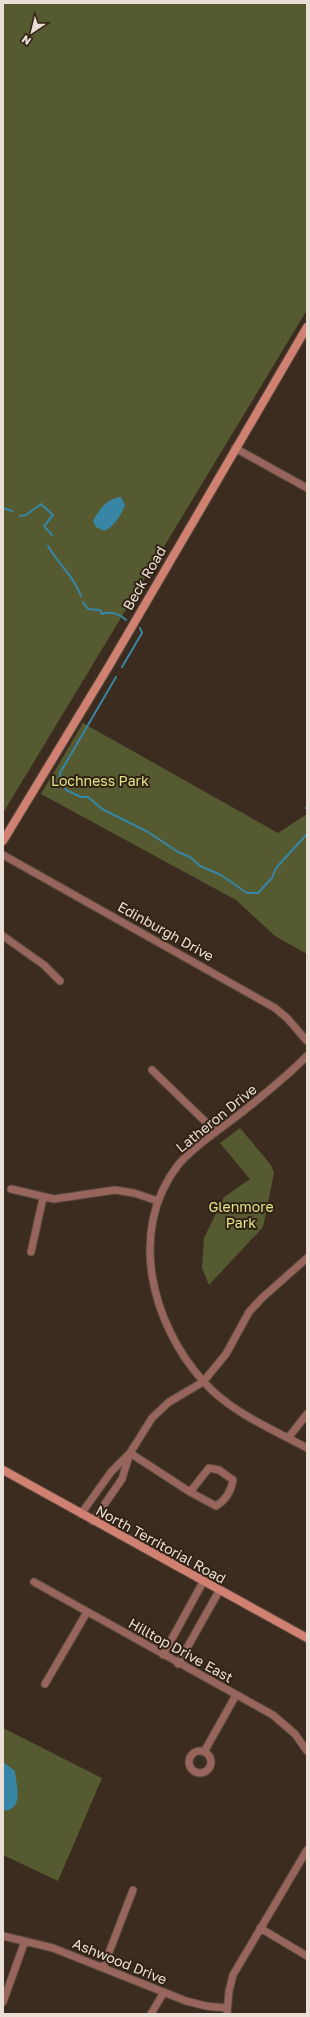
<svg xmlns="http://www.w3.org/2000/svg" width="310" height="2017" viewBox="0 0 310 2017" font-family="'Golos Text',sans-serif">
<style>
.green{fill:#565a30}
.water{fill:#3886a6}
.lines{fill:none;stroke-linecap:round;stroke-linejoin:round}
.stream{stroke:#3886a6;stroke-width:2}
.street-casing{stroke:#58493c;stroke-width:9}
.secondary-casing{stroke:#58493c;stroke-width:10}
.street{stroke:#97655b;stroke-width:7}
.secondary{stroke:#d08172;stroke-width:8}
.labels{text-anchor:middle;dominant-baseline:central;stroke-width:4;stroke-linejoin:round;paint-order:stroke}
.street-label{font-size:14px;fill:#e9dfd6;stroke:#322215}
.park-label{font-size:14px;fill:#dee788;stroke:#322215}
</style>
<rect width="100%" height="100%" fill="#3c2c1f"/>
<path class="green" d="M3,3h304v307l-304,503z
M83,723l195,110 29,-19v140l-32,-18 -39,-36 -195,-106z
M240,1128l31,37 3,8 -11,54 -54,58 -7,-17 2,-30 20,-41 26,-18 -30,-36z
M3,1728l99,50 -44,103 -55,-26z"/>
<path class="water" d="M121,497l4,8c-4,10 -11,22 -21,26l-8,-4 -3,-6c6,-12 15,-23 28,-24z
M3,1762l12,9c1,15 10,38 -12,40z"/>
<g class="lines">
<path class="stream" d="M3,508l9,3
M20,516l6,-1 15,-11 12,11 -9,11 8,9
M48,546c10,18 26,30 33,50
M83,602l5,7 12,1 2,4c9,-3 18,0 24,6
M122,667l20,-34 -2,-5
M116,677l-56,96v6l6,11 15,7h7l14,12 46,23 30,20 12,5 10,9 21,9 26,18h11l14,-15 4,-10 31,-34
M306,808l1,-1"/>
<defs>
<path id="street" d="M235,448l72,40
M3,855l272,153 12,10 20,23
M3,936l41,29 16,16
M307,1056c-23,23 -48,43 -74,63 -18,14 -40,28 -55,46 -51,66 -26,159 25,216 27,31 69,48 104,67
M152,1070l64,62
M11,1189l43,10 61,-9 19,3 24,8
M31,1252l12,-54
M288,1438l19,-24
M130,1453l60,39 26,14c10,-6 15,-14 17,-26l-14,-10 -10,-2 -19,24
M81,1514l30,-42 19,-19
M93,1521l29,-42 8,-26 22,-35 17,-16 34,-20 23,-28 23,-42 13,-14 45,-40
M34,1582l239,133 22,19 12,17
M163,1655l40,-73
M178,1664l41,-73
M45,1684l42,-72
M189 1762a11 11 0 1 1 22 0a11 11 0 1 1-22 0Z
M204,1752l32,-57
M260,1928l47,28
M3,1936l50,12 133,53 20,5 21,2
M103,1968l30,-78
M3,2002l22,-61
M151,2014l13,-22
M227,2014l2,-23 4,-16 74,-125"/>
<path id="secondary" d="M3,841l106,-175 198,-339
M3,1470l304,168"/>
</defs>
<use href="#street" class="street-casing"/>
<use href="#secondary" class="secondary-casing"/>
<use href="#street" class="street"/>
<use href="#secondary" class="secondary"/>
</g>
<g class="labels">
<g class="street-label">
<text transform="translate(144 578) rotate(-60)">Beck Road</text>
<text transform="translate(166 931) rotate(29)">Edinburgh Drive</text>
<text transform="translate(216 1118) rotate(-39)">Latheron Drive</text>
<text transform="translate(161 1544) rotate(29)">North Territorial Road</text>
<text transform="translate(181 1650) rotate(29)">Hilltop Drive East</text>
<text transform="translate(120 1961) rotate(22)">Ashwood Drive</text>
</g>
<g class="park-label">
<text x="100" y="780">Lochness Park</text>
<text x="241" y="1206">Glenmore<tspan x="241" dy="16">Park</tspan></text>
</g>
</g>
<rect width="310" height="2017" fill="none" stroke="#e9dfd6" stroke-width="8"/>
<g transform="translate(32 32) rotate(215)" stroke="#322215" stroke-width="3" paint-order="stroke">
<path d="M0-3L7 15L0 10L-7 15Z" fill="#e9dfd6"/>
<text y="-6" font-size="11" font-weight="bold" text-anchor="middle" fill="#e9dfd6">N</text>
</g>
</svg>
